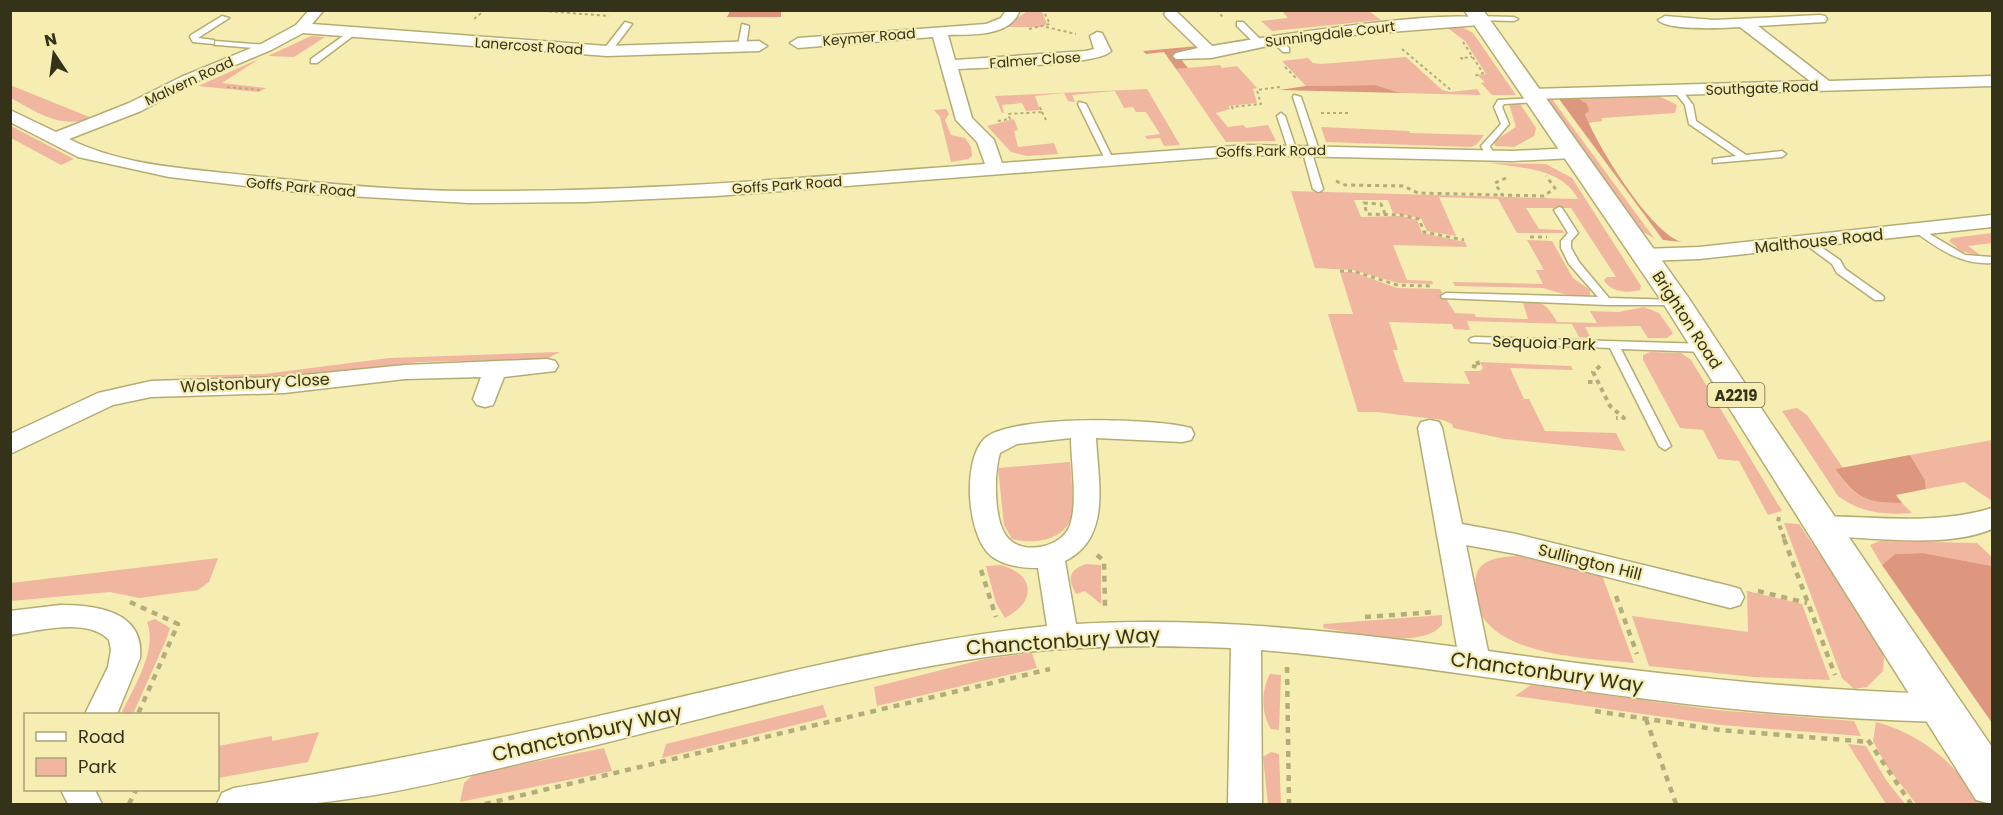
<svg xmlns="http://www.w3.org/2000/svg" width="2003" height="815" viewBox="0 0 2003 815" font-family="Poppins,sans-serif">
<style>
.green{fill:#f0b6a0}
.forest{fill:#dd977e}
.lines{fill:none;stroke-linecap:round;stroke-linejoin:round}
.service-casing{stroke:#b5ac73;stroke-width:3}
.minor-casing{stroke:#b5ac73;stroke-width:3}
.primary-casing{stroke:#b5ac73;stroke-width:3}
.path-far3{stroke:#b3ac7d;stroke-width:2;stroke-dasharray:3 3;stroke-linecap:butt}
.path-far2{stroke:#b3ac7d;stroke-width:3;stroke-dasharray:4 4;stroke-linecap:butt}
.path-far1{stroke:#b3ac7d;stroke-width:4;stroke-dasharray:4.5 4.5;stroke-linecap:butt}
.path{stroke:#b3ac7d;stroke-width:4.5;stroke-dasharray:6 6;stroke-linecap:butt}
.service{fill:#fff;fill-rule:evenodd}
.minor{fill:#fff;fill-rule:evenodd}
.primary{fill:#fff;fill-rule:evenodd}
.labels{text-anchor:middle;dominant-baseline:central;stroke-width:4.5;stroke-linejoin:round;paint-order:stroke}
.far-street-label{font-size:14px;fill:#35321a;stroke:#f6edb2}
.shield{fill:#f6edb2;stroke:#6f6a48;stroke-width:1.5}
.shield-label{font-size:15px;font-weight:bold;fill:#35321a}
.street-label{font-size:16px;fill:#35321a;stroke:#f6edb2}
.near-street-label{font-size:20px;fill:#35321a;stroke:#f6edb2}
</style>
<rect width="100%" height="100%" fill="#f6edb2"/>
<path class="green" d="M1281,10l88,1 12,9 -109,11 -11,-10 27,-3z
M1026,12h16l5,12 -5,3h-38z
M1445,26l17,1 11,6 43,62h-24l-11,-12 4,-1 -8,-7 9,-1 -21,-33z
M311,36l14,1 -31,20 -26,-1z
M1406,57l36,33 8,2 27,-3 4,6 -80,-2 -26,-8 -69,1 -24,-25 26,-3 5,5 9,1z
M259,59l-37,24 44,5 -7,4 -61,-6z
M1220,65l2,3 15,-2 20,22 -4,1 4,14 -29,3 2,3 -14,4 12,14 15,-2 3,3 22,-3 8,16 -50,1 -50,-73z
M10,85l82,33c-32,11 -54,-5 -81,-20z
M1147,89l33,56 -16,1 -4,-8 -13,1 -2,-3 15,-2 -14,-22h-10l-3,-5 -9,1 -9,-17 -43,4 3,7 -7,-1 -4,-8 -29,3 5,14 -14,1 -4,-8 -20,2 2,8h-2l-7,-17z
M1659,96l18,9 -2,8 -73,5v3l-14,2 -3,-9 2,-9 -9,-7z
M1552,99l102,139 -16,-9 -91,-127z
M1519,102l17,26 -2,8 -20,11 -19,-1 -1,-5 22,-14 -7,-23z
M946,109l3,5 -4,6 6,15 14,3 6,9 1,9 -4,3 -17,3 -11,-45 -6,-7z
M1014,119l4,11 -4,1 4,16 36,-4 4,11 -31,2 -16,-4 -24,-26z
M11,126l63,33 -13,6 -50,-27z
M1321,127l88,4 1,2 74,2 -7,9 -6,3 -145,-5z
M1490,163l56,1 26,14 69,108 -1,4c-13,3 -29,3 -36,-10l3,-3h9l-45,-69h-45l13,21 23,1 3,3h-48l-19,-34 -59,-2 17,39 -29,-5 -6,-13 -28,-5 -5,-13h-34l7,17 41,-1 15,4 5,13 43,9 2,5 -74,-2 14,35 25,1 1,3 -35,-1 -45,-13 -38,-2 -24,-77 287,8c-16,-31 -57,-31 -88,-36z
M1992,233v10l-24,3 15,11 -22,-6 -12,-10 3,-3z
M1527,240l25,1 21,37 17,12v5l-16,2 -31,-9 -88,-2 -2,-4 90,2 -7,-14h8z
M1340,272h13l44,16 43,1 15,24 20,1 1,3 52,2 -5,-16c19,-5 25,4 34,19l40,1 -7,-12 29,1 25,-5 15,6 14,20 -6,5h-19l-8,-12 -55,1 6,11 -12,-1 -7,-13 -105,-3 3,9 -16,-1 -2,-5 -63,-2 9,28h-5l11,32 66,2 -6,-13h16l3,-3 -3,-6 91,4 2,4 -63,-2 14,31h5l16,32 71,2 9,18 -120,-12 -52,-11 -1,-4 -9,-4 -66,-8h-19l-30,-98h25z
M560,352l-14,7 -127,3 -106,14 -49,2 -95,-2 95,-2 125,-16z
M1650,352l31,1 10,7 91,151 -14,4 -29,-54 -21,-2 -15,-29 -23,-2 -37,-68v-5z
M1797,408l10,7 36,53 -8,1c21,30 31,34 67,34l10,10c-28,2 -51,0 -74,-17l-56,-85z
M1992,440v61l-28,-19 -38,7 -1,-9 -15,-25z
M1070,462c1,13 5,46 1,57 -10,23 -39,25 -59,20l-8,-14 -6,-57z
M1784,523l15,1 81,120 4,14 -1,13 -16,16 -13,2 -12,-11z
M1880,541l97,2 15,14v9l-69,-13 -28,1 -13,11 -12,-20z
M1517,556l85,19 32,88c-50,-6 -172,-6 -158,-86 3,-19 26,-20 41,-21z
M218,558l-9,24 -11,8 -59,8 -29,-6 -99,9v-18z
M1086,564l15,1v39l-16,-13 -9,3c-9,-16 -7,-24 10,-30z
M1001,565c35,10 35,37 4,53l-9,-15 -10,-37z
M1747,591l55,13 28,76 -76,-3 -105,-11 -17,-50 116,16z
M1442,615v10c-22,26 -88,7 -119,3l1,-4z
M155,619l15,9 -4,12 -33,74h-12c12,-26 37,-63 26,-92z
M1032,653l5,15 -160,38 -3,-19 111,-28z
M1270,674l11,1 -2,55 -8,-1c-10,-15 -10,-39 -1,-55z
M1531,685l185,25 138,11 7,15 -140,-11 -206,-29z
M823,705l4,12 -165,41 4,-14z
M1876,722c46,12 80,42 105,82h-65l-30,-39 -13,-24z
M319,732l-11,30 -90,16v-32l54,-10v5z
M1848,744l18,2 20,34 19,24h-19z
M604,748l8,23 -152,31 4,-19 10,-9z
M1271,752l8,2 2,50h-13l-5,-47z"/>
<path class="forest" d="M781,11v6h-54l3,-6z
M1198,46l2,1 -4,2 -21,3 13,16 -12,1 -12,-17 -18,2 -3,-3z
M1375,85l26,8 -122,-3 27,-4z
M1578,98l9,6 2,7 -4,3c11,30 66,120 97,128l-19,-2 -104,-141z
M1910,455l15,25 1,9 -30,6 6,8c-36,0 -45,-4 -67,-34z
M1923,553l69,13v157l-110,-158 13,-11z"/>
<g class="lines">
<defs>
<path id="service" d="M222,16l7,2 -31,20 16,2v4l-21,-2 -3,-5 1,-2z
M1474,16l40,1 4,2 -4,2 -37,-1h-3z
M625,22l7,2 -22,29h-6v-4z
M1237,22h6l19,19v4h-6l-19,-19z
M742,24l7,2 -3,20 -4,2 -4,-2z
M350,31l7,2 -40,30h-6v-4z
M1273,38h6l10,10v4h-6l-10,-10z
M215,41l51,4 4,2 -4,2 -48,-4h-3z
M1675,89h6l12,16 3,16 50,34 36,-4 4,3 -4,3 -69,6v-4l23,-3 -47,-32 -4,-19 -11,-14z
M1294,95l7,2 18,53 -4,3 -4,-3 12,39 -2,2 -3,1 -5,-3 -11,-40 4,-3 4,3 -17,-52z
M1536,98h3v4l-35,2 -2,3 7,17 -19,22 4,9 -4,3 -3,-1 -6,-11 20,-22 -7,-17 4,-7z
M1079,102l7,2 27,55 -1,2h-6l-1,-2 -27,-55z
M1281,113l4,3 11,33 -1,2 -3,1 -4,-3 -11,-33z
M1559,207l3,1 16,25 -7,8v7l8,14 30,36 69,2 5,3 -1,2h-75l-165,-7 -1,-2 5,-3 152,4 -29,-33 -8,-16v-7l7,-8 -14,-23z
M1918,227l47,28 27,2v6c-31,2 -53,-14 -77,-31l-2,-2z
M1809,239l31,21 5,9 38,27 1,2 -1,2h-8l-38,-27 -5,-9 -27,-20v-4z
M1475,337l231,7 6,4 -6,4 -85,-3 50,97 -6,4 -6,-4 -49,-98 -139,-6 -2,-2 2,-2z"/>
<path id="minor" d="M309,10h15l-12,14 295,22 152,-5 8,5 -8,5 -152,5 -304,-23 -32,17 -78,33 -52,28 -72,28c56,28 124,30 185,37 72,8 145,15 217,15 172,1 343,-14 514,-27l-8,-22 -21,-22 -23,-83 -135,11 -8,-5 8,-5 188,-14 15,-6 5,-8h14c-10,28 -49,24 -72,25l7,25 131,-9 8,-2 -4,-13 7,-4 5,1 9,18c-13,15 -128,16 -153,18l14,49 22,22 8,23 246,-18 264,6 62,-3 9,5 -9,5 -62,3 -264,-6 -532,41 -130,6 -117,1 -155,-9 -145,-17 -91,-20 -68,-35v-12l46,22 73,-29 52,-26 80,-33 35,-19z
M1168,10l8,1 36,35c34,-6 259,-42 274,-25l-7,4 -178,14 -90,19 -35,1 -3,-3 3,-3 22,-5 -32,-31 -2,-3z
M1820,15l5,1 2,3 -2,3 -67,4 71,55 163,-5v10l-460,13 -8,-5 8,-5 278,-8 -70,-54c-16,1 -72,4 -82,-7l7,-4 49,4z
M1992,215v12l-293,32 -55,2 -7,-2 -3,-4 3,-4 7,-2 55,-2z
M547,359l8,2 3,5 -3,5 -51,6 -11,28 -8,2 -8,-2 -4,-6 8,-22 -76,2 -121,14 -133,4 -38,8 -103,49v-20l88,-41 53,-12 133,-4 121,-12z
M1430,420l9,2 3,6 20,96 54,10 214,52 10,3 4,8 -4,8 -10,3 -214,-54 -50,-9 22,106c151,21 301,39 453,43l11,4 5,10 -5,10 -11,4c-98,-3 -196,-10 -294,-23 -129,-16 -257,-38 -386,-49l1,154h-34l3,-156c-80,-3 -159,-3 -238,8 -145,20 -287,63 -429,97 -109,25 -235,62 -347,51l5,-11 12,-5c139,-23 276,-51 413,-83 133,-31 264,-65 400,-79l-9,-58c-15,0 -35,-2 -48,-13 -23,-21 -28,-93 -6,-116 25,-25 172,-21 207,-11l3,6 -3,6 -9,2 -86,-4c2,43 16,100 -31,123l11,63c128,-7 255,6 381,23l-39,-219 3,-6zM1071,438c0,24 7,64 -1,87 -7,22 -47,31 -62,13 -15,-16 -14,-66 -8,-85l17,-9z
M1992,508v21c-47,20 -120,8 -171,7l-10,-3 -3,-7 3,-7 10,-3c57,1 116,9 171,-8z
M60,605c36,0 85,6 80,53l-23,56h-32l23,-47 3,-17 -2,-10c-22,-23 -71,-9 -99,-5v-24z
M61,790h34l7,14h-34z"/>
<path id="primary" d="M1464,10h19l205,287 83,126 221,324v57l-16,-4 -313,-497z"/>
</defs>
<use href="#service" class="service-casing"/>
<use href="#minor" class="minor-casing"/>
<use href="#primary" class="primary-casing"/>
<path class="path-far3" d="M531,10l78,6
M1216,10l8,8
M474,19l11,-9
M1046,27l30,7
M1029,29l21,-5 -7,-14
M1463,42l20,31 -9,3
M1402,49l50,42
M1463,59l-2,-1 11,-1
M1285,67l12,12
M227,87l34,3
M1233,109l-1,-2 29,-3 -4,-14 23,-3
M1042,112l5,10
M1321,113h28
M998,121l12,-2 -2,-5 34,-2 -2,-5"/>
<path class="path-far2" d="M1506,178l-11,5 7,12 42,1 11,-8 -9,-12
M1336,181l9,4 58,1 15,7 83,2
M1385,214l-4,-10 -17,-1 3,11 34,1 18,4 5,13 40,8
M1530,237h17
M1340,271h13l44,14 33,1"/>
<path class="path-far1" d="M1472,366l7,1 -3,-10
M1600,366l-7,6 17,34 14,12h-8
M1588,382h10
M1779,517l-1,5 7,18"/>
<path class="path" d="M1784,539l51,136
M1097,555l7,6 1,46
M981,570l15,47
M1758,591l49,12
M1616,596l21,58
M130,602l48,22 -40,90
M1365,617l71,-5
M1287,667l2,137
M1595,711l125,19 149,12
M1646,719l30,85
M1868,740l43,64
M129,804l7,-14
M485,804l565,-135"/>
<use href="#service" class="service"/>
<use href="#minor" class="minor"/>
<use href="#primary" class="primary"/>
</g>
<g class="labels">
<g class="far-street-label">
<text transform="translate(1330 34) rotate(-7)">Sunningdale Court</text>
<text transform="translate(869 37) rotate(-5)">Keymer Road</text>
<text transform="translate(529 46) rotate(4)">Lanercost Road</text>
<text transform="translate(1035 60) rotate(-4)">Falmer Close</text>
<text transform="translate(189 81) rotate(-25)">Malvern Road</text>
<text transform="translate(1762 88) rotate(-2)">Southgate Road</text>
<text transform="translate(1271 151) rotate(-1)">Goffs Park Road</text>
<text transform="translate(787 185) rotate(-4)">Goffs Park Road</text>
<text transform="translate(301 187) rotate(5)">Goffs Park Road</text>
</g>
<rect class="shield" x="1707.5" y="383" width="57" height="24" rx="4.5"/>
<g class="shield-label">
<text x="1736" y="395">A2219</text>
</g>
<g class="street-label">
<text transform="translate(1819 241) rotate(-6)">Malthouse Road</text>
<text transform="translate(1687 320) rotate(57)">Brighton Road</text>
<text transform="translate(1544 343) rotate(2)">Sequoia Park</text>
<text transform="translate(255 383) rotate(-3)">Wolstonbury Close</text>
<text transform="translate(1590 562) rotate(14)">Sullington Hill</text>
</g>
<g class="near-street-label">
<text transform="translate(1063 641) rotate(-4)">Chanctonbury Way</text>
<text transform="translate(1547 672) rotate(8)">Chanctonbury Way</text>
<text transform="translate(587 733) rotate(-13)">Chanctonbury Way</text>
</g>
</g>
<rect width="2003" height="815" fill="none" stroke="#35321a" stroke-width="24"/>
<rect x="24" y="713" width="195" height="78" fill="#f6edb2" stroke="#a9a275" stroke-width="1.5"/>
<rect x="36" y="732" width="30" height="9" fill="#ffffff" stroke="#a9a275" stroke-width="1.5"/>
<text x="78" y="743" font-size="18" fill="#35321a">Road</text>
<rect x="36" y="758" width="30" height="18" fill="#f0b6a0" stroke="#a9a275" stroke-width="1.5"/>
<text x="78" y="773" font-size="18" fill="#35321a">Park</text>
<g transform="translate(54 54) rotate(347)" stroke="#f6edb2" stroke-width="4.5" paint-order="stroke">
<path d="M0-4.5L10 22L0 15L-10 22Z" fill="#35321a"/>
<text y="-9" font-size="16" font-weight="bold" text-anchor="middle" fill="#35321a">N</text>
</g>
</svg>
